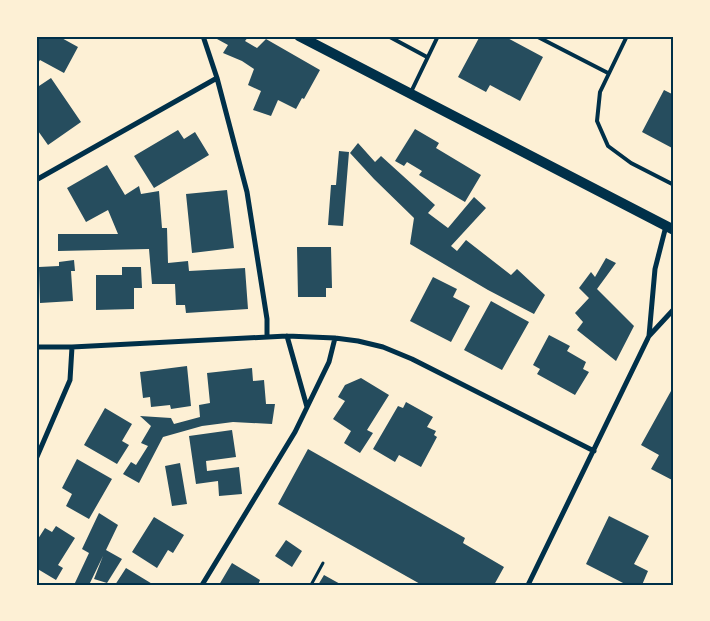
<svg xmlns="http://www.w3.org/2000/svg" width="710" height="621" viewBox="0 0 710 621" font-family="'DejaVu Sans',sans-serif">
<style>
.building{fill:#264d5e}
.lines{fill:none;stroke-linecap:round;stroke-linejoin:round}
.path{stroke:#003049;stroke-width:3}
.service{stroke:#003049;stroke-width:4}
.minor{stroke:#003049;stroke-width:5}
.secondary{stroke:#003049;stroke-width:10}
.neatline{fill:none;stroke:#003049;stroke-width:2}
</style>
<rect width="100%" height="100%" fill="#fdf0d5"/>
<path class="building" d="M36,36h22l20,11 -14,26 -24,-13 -4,6z
M219,36h30l-4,5 12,7 9,-9 54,31 -16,29 -2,-1 -6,11 -18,-9 -7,16 -18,-6 8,-19 -13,-6 6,-16 -12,-8 -19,-8 5,-8 -11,-6z
M480,36h24l39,21 -23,44 -30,-16 -4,7 -28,-15z
M51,78l30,44 -33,23 -12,-17v-40z
M664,90l10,5v54l-32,-17z
M415,129l24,14 -3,5 45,27 -16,27 -46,-27 3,-4 -15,-9 -3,4 -9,-5z
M178,130l6,9 11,-7 14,23 -55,33 -20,-32z
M358,143l17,19 6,-6 54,49 -7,8 20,15 26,-31 12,11 -35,38 6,5 9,-11 45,35 6,-6 28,26 -11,19 -46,-24 -78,-46 4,-26 -40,-39 -24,-26z
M339,151l10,1 -6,74 -15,-1 3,-40h5z
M107,165l18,30 14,-9 2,8 18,-3 3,37h5l1,35 20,-2 1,10 56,-3 3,41 -62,4 -1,-8h-9l-1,-21h-23l-3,-35 -91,2v-17h60l-10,-24 -22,12 -19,-34z
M227,190l7,58 -42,5 -6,-59z
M297,247h34l1,41h-6v9h-28z
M606,258l10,5 -19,26 37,37 -18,35 -39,-31 6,-8 -8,-9 14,-15 -10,-10 12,-16 4,5z
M74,260l1,11h-4l2,30 -33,2 -1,-36 20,-1v-4z
M122,267h19l1,21h-8v21l-38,1v-35h26z
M433,277l24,12 -4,8 17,9 -19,36 -41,-21z
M491,301l38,21 -27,48 -38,-20z
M549,335l21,11 -3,5 19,11 -3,7 6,3 -14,23 -38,-21 3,-5 -7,-4z
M187,366l4,40 -20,3 -1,-4 -19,2 -1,-10 -7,1 -3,-26z
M252,368l1,13 11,-1 2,24h9l-3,20 -39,-2 -31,4 -39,11 -24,46 -16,-9 8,-12 5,3 12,-19 -7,-3 10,-17 -11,-10 31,2 3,6 26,-7 -1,-12 11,-2 -3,-30z
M361,378l28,17 -22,35 6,3 -13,20 -16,-10 7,-12 -18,-12 12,-18 -7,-4 7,-12z
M671,391l3,2v88l-23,-12 8,-14 -18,-10z
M406,402l27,15 -6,10 9,4 -2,4 3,2 -16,30 -22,-12 -4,7 -22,-13 25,-43 5,2z
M105,408l27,16 -10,17 7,4 -12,19 -33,-19z
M232,430l4,27 -30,4 1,10 32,-4 3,27 -23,2 -1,-15 -22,3 -7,-48z
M308,449l157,89 -2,5 41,24 -10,18h-72l-144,-81z
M77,459l35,20 -23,40 -23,-13 6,-12 -10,-6z
M180,463l7,41 -15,2 -7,-40z
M99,513l19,12 -12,25 16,9 -15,24 -13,-4 9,-23 -14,29h-15l15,-32 -7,-4z
M609,516l40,20 -15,28 14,7 -6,14h-15l-41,-21z
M154,517l30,18 -11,18 -5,-3 -11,18 -25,-16z
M56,526l19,12 -17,27 5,3 -7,12 -20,-12v-26l9,-14 7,4z
M286,540l16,11 -10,16 -17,-11z
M232,563l28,17 -2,5h-39z
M126,568l28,17h-39z
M324,575l18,10h-24z"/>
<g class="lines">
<path class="path" d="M311,585l12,-22"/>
<path class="service" d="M388,36l39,21
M536,36l72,37
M627,36l-27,56 -3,29 11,25 23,17 43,22
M411,92l27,-56"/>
<path class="minor" d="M203,36l14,42 30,114 20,127v17
M36,180l181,-102
M287,336l20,71
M649,336l6,-67 11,-43
M36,347h36l215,-11 48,2 23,3 25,6 29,12 182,92
M36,459l34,-79 2,-33
M202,585l93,-153 34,-70 6,-24
M528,585l121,-249 25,-27"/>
<path class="secondary" d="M299,36l375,194"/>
</g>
<rect width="710" height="621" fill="none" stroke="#fdf0d5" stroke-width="75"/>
<rect x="38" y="38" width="634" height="546" class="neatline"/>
</svg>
